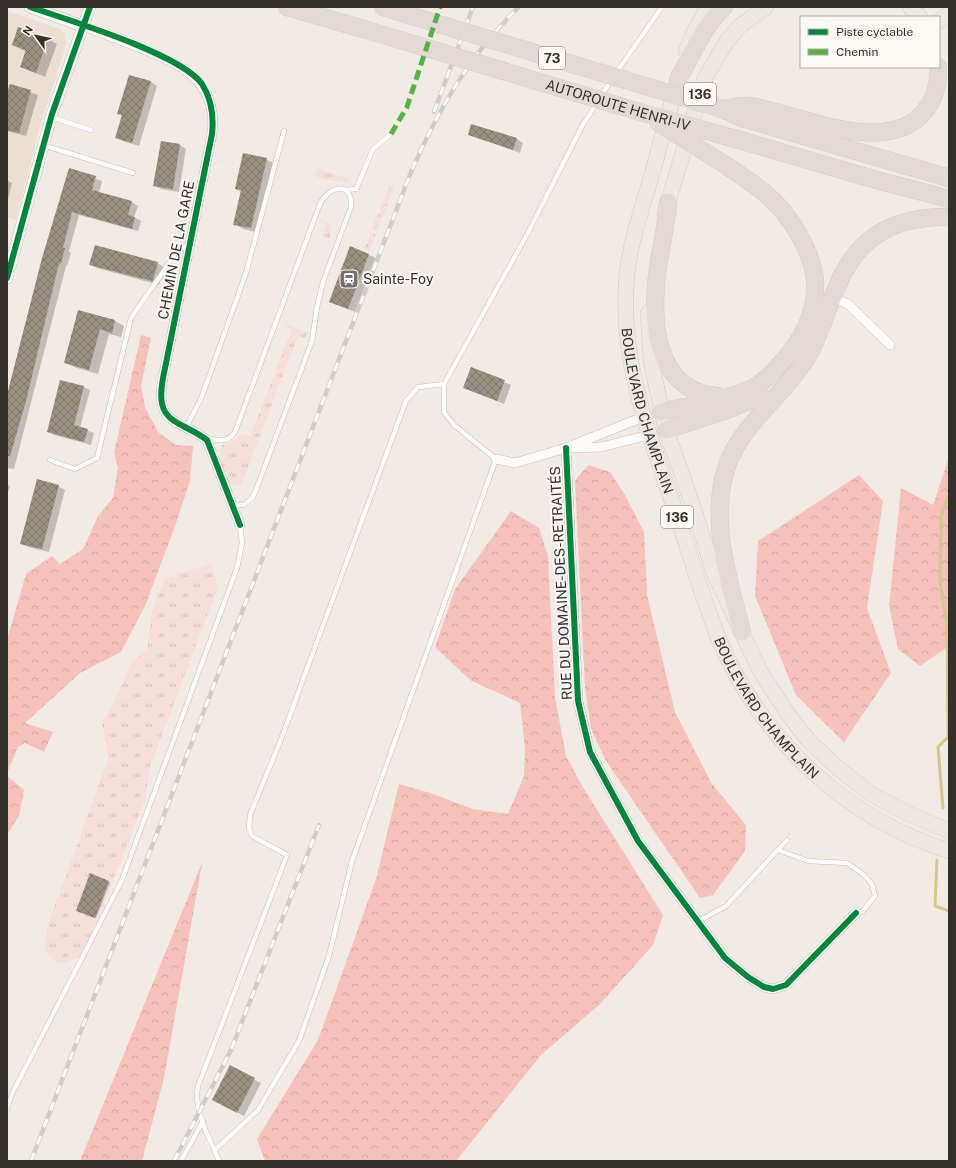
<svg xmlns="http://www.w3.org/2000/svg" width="956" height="1168" viewBox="0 0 956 1168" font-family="'Public Sans',sans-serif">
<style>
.built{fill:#ebded2}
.grass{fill:url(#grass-tufts)}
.forest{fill:url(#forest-crowns)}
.shadow{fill:#0003}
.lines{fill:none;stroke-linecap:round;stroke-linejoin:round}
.stream{stroke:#d1ca8a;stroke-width:3}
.building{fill:url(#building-cross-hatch)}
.service-casing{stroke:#c3bdb9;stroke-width:5.5}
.minor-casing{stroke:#c3bdb9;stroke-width:10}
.tertiary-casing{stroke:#c3bdb9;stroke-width:12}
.primary-casing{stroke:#cecac7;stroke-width:16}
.motorway-casing{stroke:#cecac7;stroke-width:18}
.service{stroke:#fdfcfb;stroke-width:4.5}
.minor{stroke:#fdfcfb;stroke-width:9}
.tertiary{stroke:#fdfcfb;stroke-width:11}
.primary{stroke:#eee8e4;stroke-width:15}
.motorway{stroke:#e3dad6;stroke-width:17}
.rail-casing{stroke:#cfcdcc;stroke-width:4.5}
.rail{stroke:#fef9f5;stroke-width:3;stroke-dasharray:9;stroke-linecap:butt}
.motorway-bridge-casing{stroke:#cecac7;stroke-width:18;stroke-linecap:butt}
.motorway-bridge{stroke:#e3dad6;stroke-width:17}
.quiet{stroke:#56b246;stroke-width:5;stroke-dasharray:10 5;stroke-linecap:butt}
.cycleway-casing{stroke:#fef9f5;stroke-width:8}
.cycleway{stroke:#00873e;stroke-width:6}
.labels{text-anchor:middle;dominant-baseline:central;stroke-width:4;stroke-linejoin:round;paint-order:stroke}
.shield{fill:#fef9f5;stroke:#716c68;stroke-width:1}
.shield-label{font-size:13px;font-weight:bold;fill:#34302c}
.street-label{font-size:14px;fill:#34302c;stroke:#fef9f5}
.poi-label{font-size:14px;fill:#34302c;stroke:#fef9f5;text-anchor:start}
</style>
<defs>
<pattern id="grass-tufts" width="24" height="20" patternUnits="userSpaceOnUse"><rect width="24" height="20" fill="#f6deda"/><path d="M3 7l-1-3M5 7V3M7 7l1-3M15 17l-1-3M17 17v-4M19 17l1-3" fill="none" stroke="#d4bfbb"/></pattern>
<pattern id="forest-crowns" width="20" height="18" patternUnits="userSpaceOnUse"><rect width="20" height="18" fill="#f6c0bb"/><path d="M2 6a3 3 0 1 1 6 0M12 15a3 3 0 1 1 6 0" fill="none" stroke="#d4a5a1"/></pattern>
<pattern id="building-cross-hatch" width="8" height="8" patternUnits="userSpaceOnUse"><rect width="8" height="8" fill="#989080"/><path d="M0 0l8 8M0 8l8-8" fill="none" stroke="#7d7669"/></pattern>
</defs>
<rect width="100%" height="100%" fill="#f2ebe5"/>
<path class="built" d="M7,11l53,18 5,5v7l2,1 -27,84 -24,94 -9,-3z"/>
<path class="grass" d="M318,168l33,12v3c-14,-3 -21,-1 -36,-7z
M389,186l5,2 -17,43 -5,-2z
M320,219l10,5v15l-8,-3 5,-12 -9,-4z
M371,232l5,2 -7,18 -5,-2z
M284,324l24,9 -3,5 -7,-2 -56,147 -4,3c-3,0 -6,0 -8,-2 -5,-7 -13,-28 -9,-36 4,-7 15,-5 20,-15l9,3 42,-107 -9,-4z
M211,564l7,23 -69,183 -3,28 -63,158 -24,8 -15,-14 4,-25 60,-166 -6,-37 17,-29 11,-29 17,-15 5,-38 13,-33z"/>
<path class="forest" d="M141,335l10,3 -10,48 4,21 13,25 18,13 17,1 -3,35 -16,48 -29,77 -24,46 -41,21 -55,50 28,9 -9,20 -19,-9 -7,4 -11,26v-133l19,-66 26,-18 8,8 23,-15 15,-33 15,-18 5,-31 -4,-14z
M949,457v189l-29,20 -22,-17 -9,-43 12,-118 32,17z
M588,465l22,7 15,23 19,37 3,63 28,117 37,72 34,41 -1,26 -32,44 -13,3 -94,-137 -15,-32 -6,-41 -10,-207z
M859,475l24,26 -16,107 24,65 -47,69 -48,-47 -41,-99 3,-55z
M511,511l28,17 9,28 7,141 11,59 18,33 79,126 -10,30 -54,60 -58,50 -85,106h-191l-8,-22 61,-99 58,-161 23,-95 31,9 43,16 35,5 16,-38 1,-28 -5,-45 -50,-23 -35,-33 20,-58z
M7,776l17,14 -5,26 -12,19z
M202,863l-38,215 -22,83h-62z"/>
<path class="shadow" d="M19,29l29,10 9,5 -12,33 -24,-10 5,-15 -13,-7z
M151,82l6,4 -18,60 -16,-5 -7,-3 7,-22 -5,-3z
M10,85l28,10 -12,41 -19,-5v-35z
M469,134l48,5 6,4 -3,10z
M180,145l6,4 -7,43 -18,-3 -6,-3z
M266,159l9,5 -15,69 -17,-4 -8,-5 7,-32 -6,-3z
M69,170l33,11 -3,12 33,9 6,4 -4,11 7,4 -3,10 -59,-16 -10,36 2,2 -4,13h-1l-52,203 -7,-1v-63z
M7,180l5,3 -5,20z
M368,254l7,4 -20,54 -25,-10z
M157,263l7,4 -5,18 -62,-17 -6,-3z
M79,311l36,10 9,5 -3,11 -12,-3 -11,40 -24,-7 -9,-5z
M471,369l40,16 -7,19 -40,-17z
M84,387l6,3 -10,38 14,5 -3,12 -37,-10 -6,-4z
M7,485l3,1 -3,9z
M58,486l7,4 -16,62 -21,-5 -7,-4z
M109,882l1,1 -14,35 -17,-7z
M230,1067l31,16 -17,33 -24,-13z"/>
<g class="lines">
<path class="stream" d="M943,808l-5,-61 10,-10 -1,-113 -7,-43 1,-65 8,-21
M937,860l-2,46 14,5"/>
</g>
<path class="building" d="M18,27l30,11 -12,35 -16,-6 6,-17 -14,-5z
M129,75l22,6 -19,62 -17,-5 7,-23 -5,-1z
M10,84l21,6 -12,43 -12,-3v-37z
M471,124l46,14 -4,12 -45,-15z
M161,141l19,3 -7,45 -20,-3z
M243,153l24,5 -16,70 -18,-3 8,-35 -6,-1z
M69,168l27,8 -4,14 40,11 -4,14 7,2 -3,12 -60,-17 -9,36h2l-4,16 -2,-1 -33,138 -16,55h-3v-61l35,-137z
M95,245l63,17 -5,18 -1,1 -63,-16z
M350,246l19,8 -21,55 -19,-7z
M78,310l37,10 -3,13 -12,-4 -11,41 -25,-7z
M471,367l34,13 -8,21 -34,-13z
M60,380l24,6 -10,39 14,4 -4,13 -37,-10z
M37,479l22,6 -17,64 -22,-5z
M90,873l19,8 -14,37 -19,-7z
M230,1065l25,13 -18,35 -25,-13z"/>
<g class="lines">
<defs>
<path id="service" d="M616,73l46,-66
M601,96l11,-17
M51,117l40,13
M43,145l90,28
M345,190l11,-1 17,-40 18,-15
M185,429l16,-30 45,-126 38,-142
M207,438c11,3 21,5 28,-6l85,-228c9,-19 33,-23 31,3l-28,75 -6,25 -5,34 -56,149 -3,7 -9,8h-7l-4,-2
M50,460l25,9 22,-11 34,-140 48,-69 9,-3
M778,850l30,11 39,2 16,11 9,10 3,12 -13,16 -6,1
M697,922l29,-16 61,-66
M7,1108l6,-16 109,-212 115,-312 5,-25 -2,-18
M215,1150l43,-40 41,-69 30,-85 23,-95 144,-402 -42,-34 -10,-13v-28l85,-153 53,-105 15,-23
M181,1161l22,-40
M219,1161c-9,-22 -26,-50 -21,-75l89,-231 -35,-19 -3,-7 1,-14 30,-73 126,-341 12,-14 26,-3"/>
<path id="minor" d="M83,26c19,7 37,14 55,21 42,17 81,34 74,87l-49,244c-9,47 16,41 44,62l33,85
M830,297l18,7 42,41
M566,448l12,253 12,51 48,89 87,117 23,19 16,10 9,2 13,-4 70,-72
M571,448l30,-1 48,-12
M496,459l19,4 51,-15 77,-31"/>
<path id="tertiary" d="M30,7l53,19
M7,278l45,-164 38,-107"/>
<g id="primary">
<path d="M910,7l10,10"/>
<path d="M939,21l10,-7"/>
<path d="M686,51l10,-23 12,-21"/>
<path id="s1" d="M677,84c-10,35 -19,69 -29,104 -10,33 -21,67 -22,101 -4,75 23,146 47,215 15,44 28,90 45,133 42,101 126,181 231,214"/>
<path d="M665,213l40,-135 22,-37 13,-15 26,-19"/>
<path d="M648,313l3,49 15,68 27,76 21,67 46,98 28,43 20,26 31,29 32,25 36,19 42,18"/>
</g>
<path id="motorway" d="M287,7l80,23
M678,79c15,-25 24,-51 46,-72
M722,109c8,-1 19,-4 27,-3 48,7 137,52 175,6 11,-13 15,-28 14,-45
M722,109l20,9 207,60
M736,139l137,40 76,20
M668,202c-1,22 -7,43 -10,66 -7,49 -5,124 60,128
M661,412c30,-7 70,-12 97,-27 15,-10 28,-27 39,-42 11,-17 19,-39 18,-60 -1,-30 -26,-70 -49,-89 -12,-10 -26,-19 -39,-28
M666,430l61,-20 34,-14
M742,632c-12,-49 -30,-101 -19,-152 10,-52 61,-82 86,-126 21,-38 26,-88 63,-116 21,-16 50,-22 77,-21"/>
</defs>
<use href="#service" class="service-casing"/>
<use href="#minor" class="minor-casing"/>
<use href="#tertiary" class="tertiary-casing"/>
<use href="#primary" class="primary-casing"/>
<use href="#motorway" class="motorway-casing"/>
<use href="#service" class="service"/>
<use href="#minor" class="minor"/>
<use href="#tertiary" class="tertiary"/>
<use href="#primary" class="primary"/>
<use href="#motorway" class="motorway"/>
<defs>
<path id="rail" d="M434,112l39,-105
M31,1161l380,-989c27,-62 59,-118 108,-165
M174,1161l57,-111 88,-225"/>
</defs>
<use href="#rail" class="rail-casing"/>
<use href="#rail" class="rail"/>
<defs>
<g id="motorway-bridge">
<path d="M382,7l340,102"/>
<path id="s2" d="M367,30l276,83 93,26"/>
<path d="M657,122l70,44"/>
</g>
</defs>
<use href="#motorway-bridge" class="motorway-bridge-casing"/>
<use href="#motorway-bridge" class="motorway-bridge"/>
<path class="quiet" d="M391,134l16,-27 33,-100"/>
<defs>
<path id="cycleway" d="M30,7c38,13 151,47 172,77 10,16 12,32 10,50l-49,244c-9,47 16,41 44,62l33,85
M7,278l45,-164 38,-107
M566,448l12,253 12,51 48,89 87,117 23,19 16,10 9,2 13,-4 70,-72"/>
</defs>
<use href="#cycleway" class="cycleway-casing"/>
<use href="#cycleway" class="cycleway"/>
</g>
<defs>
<symbol id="station-square" viewBox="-11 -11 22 22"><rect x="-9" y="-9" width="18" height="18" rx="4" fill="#76716d" stroke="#fef9f5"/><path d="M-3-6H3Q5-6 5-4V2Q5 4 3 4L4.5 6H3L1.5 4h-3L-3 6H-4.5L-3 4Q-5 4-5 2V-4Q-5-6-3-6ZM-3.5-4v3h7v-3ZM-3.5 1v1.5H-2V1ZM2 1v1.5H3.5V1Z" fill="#fff"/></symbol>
</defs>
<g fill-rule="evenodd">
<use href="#station-square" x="338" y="268" width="22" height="22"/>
</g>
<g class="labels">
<g class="shield">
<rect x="539" y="47" width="26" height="22" rx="3"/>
<rect x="684" y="83" width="32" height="22" rx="3"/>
<rect x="661" y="506" width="32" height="22" rx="3"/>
</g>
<g class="shield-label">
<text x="552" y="58">73</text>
<text x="700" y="94">136</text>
<text x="677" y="517">136</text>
</g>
<g class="street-label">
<text stroke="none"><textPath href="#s2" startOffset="262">AUTOROUTE HENRI-IV</textPath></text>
<text transform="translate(176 250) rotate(-79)">CHEMIN DE LA GARE</text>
<text stroke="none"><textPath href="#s1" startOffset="336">BOULEVARD CHAMPLAIN</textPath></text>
<text transform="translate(561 583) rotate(-93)">RUE DU DOMAINE-DES-RETRAITÉS</text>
<text stroke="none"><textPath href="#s1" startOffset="660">BOULEVARD CHAMPLAIN</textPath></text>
</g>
<g class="poi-label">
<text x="363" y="279">Sainte-Foy</text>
</g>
</g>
<rect width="956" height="1168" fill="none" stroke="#34302c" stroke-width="16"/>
<rect x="800" y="16" width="140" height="52" fill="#fef9f5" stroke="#ada9a5"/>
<rect x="808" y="29" width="20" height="6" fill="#00873e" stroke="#ada9a5"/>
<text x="836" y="36" font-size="12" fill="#34302c">Piste cyclable</text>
<rect x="808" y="49" width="20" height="6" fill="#56b246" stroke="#ada9a5"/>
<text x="836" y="56" font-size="12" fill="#34302c">Chemin</text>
<g transform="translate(36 36) rotate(303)" stroke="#fef9f5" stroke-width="3" paint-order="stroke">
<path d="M0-3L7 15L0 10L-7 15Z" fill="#34302c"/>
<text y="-6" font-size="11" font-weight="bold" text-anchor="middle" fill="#34302c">N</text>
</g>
</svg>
